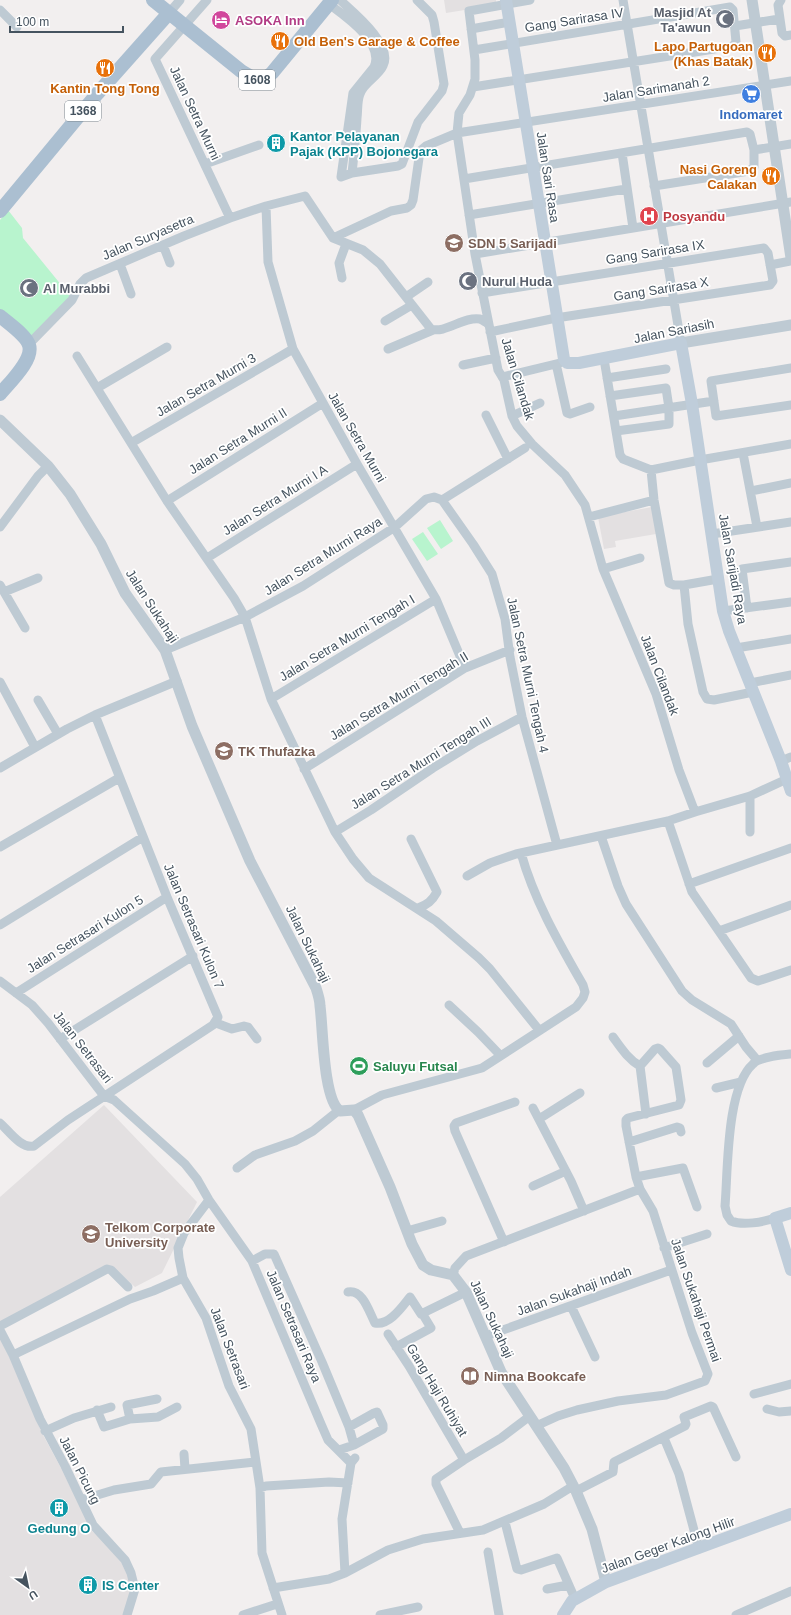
<svg xmlns="http://www.w3.org/2000/svg" width="791" height="1615" viewBox="0 0 791 1615" font-family="Helvetica,sans-serif">
<style>
.education{fill:#e3e0e1}
.green{fill:#b8f4ce}
.lines{fill:none;stroke-linecap:round;stroke-linejoin:round}
.minor{stroke:#becad3;stroke-width:9}
.tertiary{stroke:#becad3;stroke-width:11}
.secondary{stroke:#bfcdda;stroke-width:12}
.primary{stroke:#abbfd1;stroke-width:14}
.labels{text-anchor:middle;dominant-baseline:central;stroke-width:3.5;stroke-linejoin:round;paint-order:stroke}
.shield{fill:#fff;stroke:#7d878f;stroke-width:1}
.shield-label{font-size:12px;font-weight:bold;fill:#45535f}
.worship-label{font-size:13px;font-weight:bold;fill:#5b616d;stroke:#fff;text-anchor:start}
.hotel-label{font-size:13px;font-weight:bold;fill:#b23c85;stroke:#fff;text-anchor:start}
.street-label{font-size:13px;fill:#45535f;stroke:#fff}
.food-label{font-size:13px;font-weight:bold;fill:#c56008;stroke:#fff;text-anchor:end}
.shop-label{font-size:13px;font-weight:bold;fill:#366cbe;stroke:#fff}
.culture-label{font-size:13px;font-weight:bold;fill:#0d838f;stroke:#fff;text-anchor:start}
.health-label{font-size:13px;font-weight:bold;fill:#be3a42;stroke:#fff;text-anchor:start}
.education-label{font-size:13px;font-weight:bold;fill:#785e54;stroke:#fff;text-anchor:start}
.leisure-label{font-size:13px;font-weight:bold;fill:#27864d;stroke:#fff;text-anchor:start}
</style>
<rect width="100%" height="100%" fill="#f2efef"/>
<path class="education" d="M444,0h52v5l-50,8z
M652,507l4,27 -41,7 1,6 -12,2 -6,-32z
M231,746l2,8 -15,3 -2,-8z
M104,1105l93,97 -35,71 -27,14 -23,-21 -112,57v-126z
M0,1339l10,19 32,75 19,35 31,63 14,11 15,20 12,25 -10,28h-123z"/>
<path class="green" d="M8,210l14,18 1,10 48,59 -37,42 -34,-28v-91z
M440,520l13,21 -12,8 -14,-21z
M423,532l15,22 -11,7 -15,-22z"/>
<g class="lines">
<path class="minor" d="M207,0l-52,59 75,159
M340,0c13,12 54,45 43,66 -5,11 -19,16 -23,28 -3,7 -2,17 -3,24 -1,18 -3,37 -5,55
M530,0l-61,11 6,49v19l-5,16 -11,18 -2,20 18,121 23,116 6,10 8,36 5,10 15,18 33,31 20,30 18,64 53,125 23,76 16,42
M623,0l58,343
M781,0l-3,5 4,28 3,3 6,-1
M329,4c16,12 56,39 45,63l-21,26 -12,84 11,-4 46,-7 4,-2 16,-42 24,-31 2,-7 -10,-62 -2,-7 -15,-15
M0,10l17,17
M169,13l11,-13
M735,26l44,-7
M471,29l39,-7
M473,87l260,-41 3,-4 -3,-32 -3,-3 -256,43
M754,150l37,-6
M622,153l11,75
M205,164l54,-19
M464,179l283,-47 3,2 4,16v17l-5,4 -95,15
M266,206l2,56 25,87 64,115 79,135 29,69
M469,215l157,-26
M333,238l58,-27 16,-3 4,-3 2,-5 7,-49 6,-5 31,-13 334,-52
M163,245l7,18
M475,254l316,-52
M120,264l11,30
M770,265l21,-4
M342,278l-3,-15 7,-19
M482,293l282,-45 4,5 5,28 -3,4 -214,33 -66,14
M406,297l22,-15
M385,321l27,-16
M29,344l43,-44 8,-16 6,-6 98,-42 46,-18 36,-12 39,-10 28,42 30,12 17,14 51,65c14,5 33,-13 49,-10 2,1 6,3 8,5
M388,349l45,-19
M77,356l90,145 67,97 11,19 26,82 64,133 18,27 16,19 67,43 43,37 11,11 49,61
M604,359l16,96 3,4 28,11 49,-10 91,-16
M463,365l33,-7
M557,368l10,45 3,1 20,-7
M791,368l-80,13 5,35 75,-11
M502,377l58,-14
M607,378l59,-9
M97,388l70,-41
M610,396l56,-8 3,20v16l-53,7
M486,415l22,44
M512,416l28,-13
M614,416l100,-15
M131,443l162,-94
M743,453l14,74
M651,470l3,30 15,83 5,2h10l4,39 15,68 4,7 7,1 39,-8
M751,491l40,-8
M442,500l31,44 19,30 13,45 5,38 12,60 35,128
M167,501l156,-98
M589,517l65,-17
M0,527l38,-51 10,-10
M712,534l79,-12
M207,558l150,-94
M603,569l37,-11
M0,585l25,43
M684,585l34,-6
M4,592l34,-14
M747,608l-5,-39 49,-7
M723,611l68,-9
M736,648l55,-9
M165,650l80,-33 58,-31 92,-59 31,-28 8,-2 8,3 83,-52
M0,682l35,65
M750,683l41,-8
M271,699l165,-100
M38,700l20,34
M781,761l10,-4
M0,768l67,-39 28,-14 82,-34
M304,769l161,-101 45,-18
M750,796v36
M668,821l24,71 59,86 7,3 33,-11
M335,832l36,-22 62,-42 44,-27 45,-24
M601,836l17,50 8,18 56,87 10,9 39,24 15,23 11,13
M411,839l26,53c-5,9 -10,13 -19,16
M0,847l119,-69
M467,876l23,-13 26,-9 152,-33 27,-9 55,-16 37,-17
M689,884l102,-36
M0,925l143,-88
M719,931l72,-26
M0,981l32,24 16,18 56,73 10,4 71,64 12,15 12,21 43,61 69,163 7,16 23,23
M16,993l151,-96
M449,1005l29,27 22,23
M216,1023l16,6 12,-3 4,1 9,12
M60,1039l133,-83
M707,1063l32,-27
M640,1066l6,48
M716,1088l25,-6
M533,1108l38,73 13,30
M354,1110l28,-15 100,-27 94,-61 7,-9 2,-6 -2,-7c-24,-42 -49,-85 -62,-132
M539,1119l41,-26
M0,1123c9,8 21,26 34,23l34,-26 145,-95 5,-8 -51,-120 -72,-182
M629,1142l48,-15 3,1 1,4
M237,1168l18,-13 40,-14 18,-10 25,-20
M636,1177l47,-9 14,39
M533,1186l33,-15
M209,1200l-25,33 -6,15 1,10 4,20 23,40 23,68 22,43 9,59 2,65 20,62
M775,1218c-12,4 -32,8 -44,3l-4,-6 -2,-9c3,-35 1,-118 28,-142 6,-7 28,-9 38,-10
M407,1231l35,-10
M504,1242l-49,-111 -1,-5 2,-3 59,-21
M664,1248l43,-14
M252,1261l13,-7h9l48,108 27,65 25,-14 3,-1 6,13v4l-29,16 -15,5
M453,1275l2,-7 11,-12 174,-67
M348,1292c15,-3 21,20 27,31 14,3 27,-16 35,-26l11,17 45,-22
M571,1306l24,51
M0,1326l107,-57 4,1 17,17
M0,1330l13,25 27,64 25,47 28,59 32,35 6,13 4,16 -8,26
M388,1334l21,32 55,94
M486,1336l185,-66
M396,1347l35,-19 -9,-15
M13,1355l117,-56 23,-8 30,-13
M754,1394l37,-10
M767,1409l12,3 12,-1
M97,1410l7,17 26,-8 28,-2 19,-10
M130,1419l-3,-14 30,-6
M536,1426l22,-10 19,-6 41,-9 48,-6 39,-14 3,-7 -16,-41 -39,-122 -13,-22 -4,-12 -10,-51v-6l2,-2 51,-13 2,-5 -5,-33 -16,-18 -2,-1 -3,1 -15,17c-12,-7 -19,-18 -27,-29
M349,1427l5,18
M45,1431l29,-13 37,-11
M664,1438l15,36 20,75
M184,1454l1,15
M260,1488l6,-2 63,-4 19,1
M576,1491l37,-19 1,-10 71,-36 1,-2 -2,-7 27,-11 2,1 23,50
M81,1500l33,-10 37,-6 10,-12 94,-10
M505,1522l12,47 4,1 36,-12 18,41
M460,1533l-24,-49v-5l28,-19 37,-22 29,-22
M488,1552l11,63
M345,1573l-3,-54 9,-56 4,-5
M273,1588l56,-9 16,-6 43,-23 35,-11 60,-9 61,-26 29,-18
M547,1589l21,-4
M243,1615l34,-11
M380,1615l38,-8
M736,1615l55,-24"/>
<path class="tertiary" d="M752,0l39,258
M681,343l110,-18
M0,420l48,46 22,28 31,50 24,49 40,57 27,76 58,135 66,127c2,6 4,12 4,18 3,21 3,94 20,105l14,-1 4,5 32,72 22,57 11,21 8,5 22,5 13,17 35,80 63,96 12,23 16,38 14,53"/>
<path class="secondary" d="M506,0l58,359 3,4h12l102,-20 11,61 31,207 6,20 52,130 10,30
M791,1213l-16,5 16,52
M563,1615l9,-14 34,-19 185,-68"/>
<path class="primary" d="M153,0l88,71 17,10 6,-2 8,-6 60,-73
M0,211l97,-117 72,-81
M0,316c8,7 26,19 29,29 5,15 -20,38 -29,49"/>
</g>
<defs>
<symbol id="mosque-disc" viewBox="-11 -11 22 22"><circle r="9.5" fill="#6b7280" stroke="#fff"/><path d="M3.5-4.9A6 6 0 1 0 3.5 4.9A5 5 0 1 1 3.5-4.9Z" fill="#fff"/></symbol>
<symbol id="hotel-disc" viewBox="-11 -11 22 22"><circle r="9.5" fill="#d1479c" stroke="#fff"/><path d="M-6-4.5h1.5V1H6V5H4.5V3h-9V5H-6ZM-4 0a1.8 1.8 0 1 1 3.6 0ZM.5 0V-2.5h3Q6-2.5 6 0Z" fill="#fff"/></symbol>
<symbol id="restaurant-disc" viewBox="-11 -11 22 22"><circle r="9.5" fill="#e8710a" stroke="#fff"/><path d="M-5-6h1v4h1v-4h1v4h1v-4h1v5L-1.5 .5V6h-2V.5L-5-1ZM5-6V6H3V1.5H1.5Q1.5-4 5-6Z" fill="#fff"/></symbol>
<symbol id="supermarket-disc" viewBox="-11 -11 22 22"><circle r="9.5" fill="#3f7fe0" stroke="#fff"/><path d="M-6-5.5h2.5l.6 2H6L4.5 2H-2.5L-4.4-4H-6ZM-1.5 3.2a1.3 1.3 0 1 0 .1 0ZM3 3.2a1.3 1.3 0 1 0 .1 0Z" fill="#fff"/></symbol>
<symbol id="building-disc" viewBox="-11 -11 22 22"><circle r="9.5" fill="#0f9aa8" stroke="#fff"/><path d="M-4-6H4V6H1V3H-1V6H-4ZM-2.5-4.3h1.7v1.8h-1.7ZM.8-4.3h1.7v1.8H.8ZM-2.5-1h1.7V.8h-1.7ZM.8-1h1.7V.8H.8Z" fill="#fff"/></symbol>
<symbol id="hospital-disc" viewBox="-11 -11 22 22"><circle r="9.5" fill="#e0444e" stroke="#fff"/><path d="M-5-5h3v3.5h4V-5h3V5h-3V1.5h-4V5h-3Z" fill="#fff"/></symbol>
<symbol id="school-disc" viewBox="-11 -11 22 22"><circle r="9.5" fill="#8d6e63" stroke="#fff"/><path d="M0-5L7-2L0 1L-7-2ZM-4 1L0 2.5L4 1V4Q0 6-4 4Z" fill="#fff"/></symbol>
<symbol id="stadium-disc" viewBox="-11 -11 22 22"><circle r="9.5" fill="#2e9e5b" stroke="#fff"/><path d="M0-5a6.5 5 0 1 0 0 10a6.5 5 0 1 0 0-10ZM-3.5-1.8h7v3.6h-7Z" fill="#fff"/></symbol>
<symbol id="university-disc" viewBox="-11 -11 22 22"><circle r="9.5" fill="#8d6e63" stroke="#fff"/><path d="M0-5L7-2L0 1L-7-2ZM-4 1L0 2.5L4 1V4Q0 6-4 4Z" fill="#fff"/></symbol>
<symbol id="library-disc" viewBox="-11 -11 22 22"><circle r="9.5" fill="#8d6e63" stroke="#fff"/><path d="M-6-4Q-3-5.5-.7-3.5V5Q-3 3-6 4ZM6-4Q3-5.5 .7-3.5V5Q3 3 6 4Z" fill="#fff"/></symbol>
</defs>
<g fill-rule="evenodd">
<use href="#mosque-disc" x="714" y="8" width="22" height="22"/>
<use href="#hotel-disc" x="210" y="9" width="22" height="22"/>
<use href="#restaurant-disc" x="269" y="30" width="22" height="22"/>
<use href="#restaurant-disc" x="756" y="42" width="22" height="22"/>
<use href="#restaurant-disc" x="94" y="57" width="22" height="22"/>
<use href="#supermarket-disc" x="740" y="83" width="22" height="22"/>
<use href="#building-disc" x="265" y="132" width="22" height="22"/>
<use href="#restaurant-disc" x="760" y="165" width="22" height="22"/>
<use href="#hospital-disc" x="638" y="205" width="22" height="22"/>
<use href="#school-disc" x="443" y="232" width="22" height="22"/>
<use href="#mosque-disc" x="457" y="270" width="22" height="22"/>
<use href="#mosque-disc" x="18" y="277" width="22" height="22"/>
<use href="#school-disc" x="213" y="740" width="22" height="22"/>
<use href="#stadium-disc" x="348" y="1055" width="22" height="22"/>
<use href="#university-disc" x="80" y="1223" width="22" height="22"/>
<use href="#library-disc" x="459" y="1365" width="22" height="22"/>
<use href="#building-disc" x="48" y="1497" width="22" height="22"/>
<use href="#building-disc" x="77" y="1574" width="22" height="22"/>
</g>
<g class="labels">
<g class="shield">
<rect x="239" y="70" width="36" height="20" rx="3"/>
<rect x="65" y="101" width="36" height="20" rx="3"/>
</g>
<g class="shield-label">
<text x="257" y="80">1608</text>
<text x="83" y="111">1368</text>
</g>
<g class="worship-label">
<text x="711" y="12" text-anchor="end">Masjid At<tspan x="711" dy="15">Ta'awun</tspan></text>
<text x="482" y="281">Nurul Huda</text>
<text x="43" y="288">Al Murabbi</text>
</g>
<g class="hotel-label">
<text x="235" y="20">ASOKA Inn</text>
</g>
<g class="street-label">
<text transform="translate(574 20) rotate(-9)">Gang Sarirasa IV</text>
<text transform="translate(656 89) rotate(-9)">Jalan Sarimanah 2</text>
<text transform="translate(195 113) rotate(65)">Jalan Setra Murni</text>
<text transform="translate(548 177) rotate(81)">Jalan Sari Rasa</text>
<text transform="translate(148 237) rotate(-23)">Jalan Suryasetra</text>
<text transform="translate(655 252) rotate(-9)">Gang Sarirasa IX</text>
<text transform="translate(661 289) rotate(-9)">Gang Sarirasa X</text>
<text transform="translate(674 331) rotate(-11)">Jalan Sariasih</text>
<text transform="translate(518 379) rotate(73)">Jalan Cilandak</text>
<text transform="translate(206 385) rotate(-30)">Jalan Setra Murni 3</text>
<text transform="translate(357 437) rotate(60)">Jalan Setra Murni</text>
<text transform="translate(238 441) rotate(-32)">Jalan Setra Murni II</text>
<text transform="translate(275 500) rotate(-32)">Jalan Setra Murni I A</text>
<text transform="translate(323 556) rotate(-32)">Jalan Setra Murni Raya</text>
<text transform="translate(733 569) rotate(80)">Jalan Sarijadi Raya</text>
<text transform="translate(152 606) rotate(57)">Jalan Sukahaji</text>
<text transform="translate(347 638) rotate(-31)">Jalan Setra Murni Tengah I</text>
<text transform="translate(528 675) rotate(78)">Jalan Setra Murni Tengah 4</text>
<text transform="translate(660 675) rotate(69)">Jalan Cilandak</text>
<text transform="translate(399 696) rotate(-31)">Jalan Setra Murni Tengah II</text>
<text transform="translate(421 763) rotate(-32)">Jalan Setra Murni Tengah III</text>
<text transform="translate(194 926) rotate(67)">Jalan Setrasari Kulon 7</text>
<text transform="translate(85 934) rotate(-32)">Jalan Setrasari Kulon 5</text>
<text transform="translate(308 944) rotate(64)">Jalan Sukahaji</text>
<text transform="translate(83 1047) rotate(52)">Jalan Setrasari</text>
<text transform="translate(574 1291) rotate(-20)">Jalan Sukahaji Indah</text>
<text transform="translate(696 1300) rotate(71)">Jalan Sukahaji Permai</text>
<text transform="translate(492 1319) rotate(65)">Jalan Sukahaji</text>
<text transform="translate(294 1326) rotate(67)">Jalan Setrasari Raya</text>
<text transform="translate(230 1348) rotate(69)">Jalan Setrasari</text>
<text transform="translate(437 1390) rotate(59)">Gang Haji Ruhiyat</text>
<text transform="translate(80 1470) rotate(63)">Jalan Picung</text>
<text transform="translate(668 1545) rotate(-20)">Jalan Geger Kalong Hilir</text>
</g>
<g class="food-label">
<text x="294" y="41" text-anchor="start">Old Ben's Garage &amp; Coffee</text>
<text x="753" y="46">Lapo Partugoan<tspan x="753" dy="15">(Khas Batak)</tspan></text>
<text x="105" y="88" text-anchor="middle">Kantin Tong Tong</text>
<text x="757" y="169">Nasi Goreng<tspan x="757" dy="15">Calakan</tspan></text>
</g>
<g class="shop-label">
<text x="751" y="114">Indomaret</text>
</g>
<g class="culture-label">
<text x="290" y="136">Kantor Pelayanan<tspan x="290" dy="15">Pajak (KPP) Bojonegara</tspan></text>
<text x="59" y="1528" text-anchor="middle">Gedung O</text>
<text x="102" y="1585">IS Center</text>
</g>
<g class="health-label">
<text x="663" y="216">Posyandu</text>
</g>
<g class="education-label">
<text x="468" y="243">SDN 5 Sarijadi</text>
<text x="238" y="751">TK Thufazka</text>
<text x="105" y="1227">Telkom Corporate<tspan x="105" dy="15">University</tspan></text>
<text x="484" y="1376">Nimna Bookcafe</text>
</g>
<g class="leisure-label">
<text x="373" y="1066">Saluyu Futsal</text>
</g>
</g>
<g transform="translate(28 1587) rotate(147)" stroke="#ffffff" stroke-width="3" paint-order="stroke">
<path d="M0-3L7 15L0 10L-7 15Z" fill="#45535f"/>
<text y="-6" font-size="11" font-weight="bold" text-anchor="middle" fill="#45535f">U</text>
</g>
<path d="M10 26v6h113v-6" fill="none" stroke="#45535f" stroke-width="2"/>
<text x="16" y="26" font-size="12" fill="#45535f" stroke="#ffffff" stroke-width="3" paint-order="stroke">100 m</text>
</svg>
